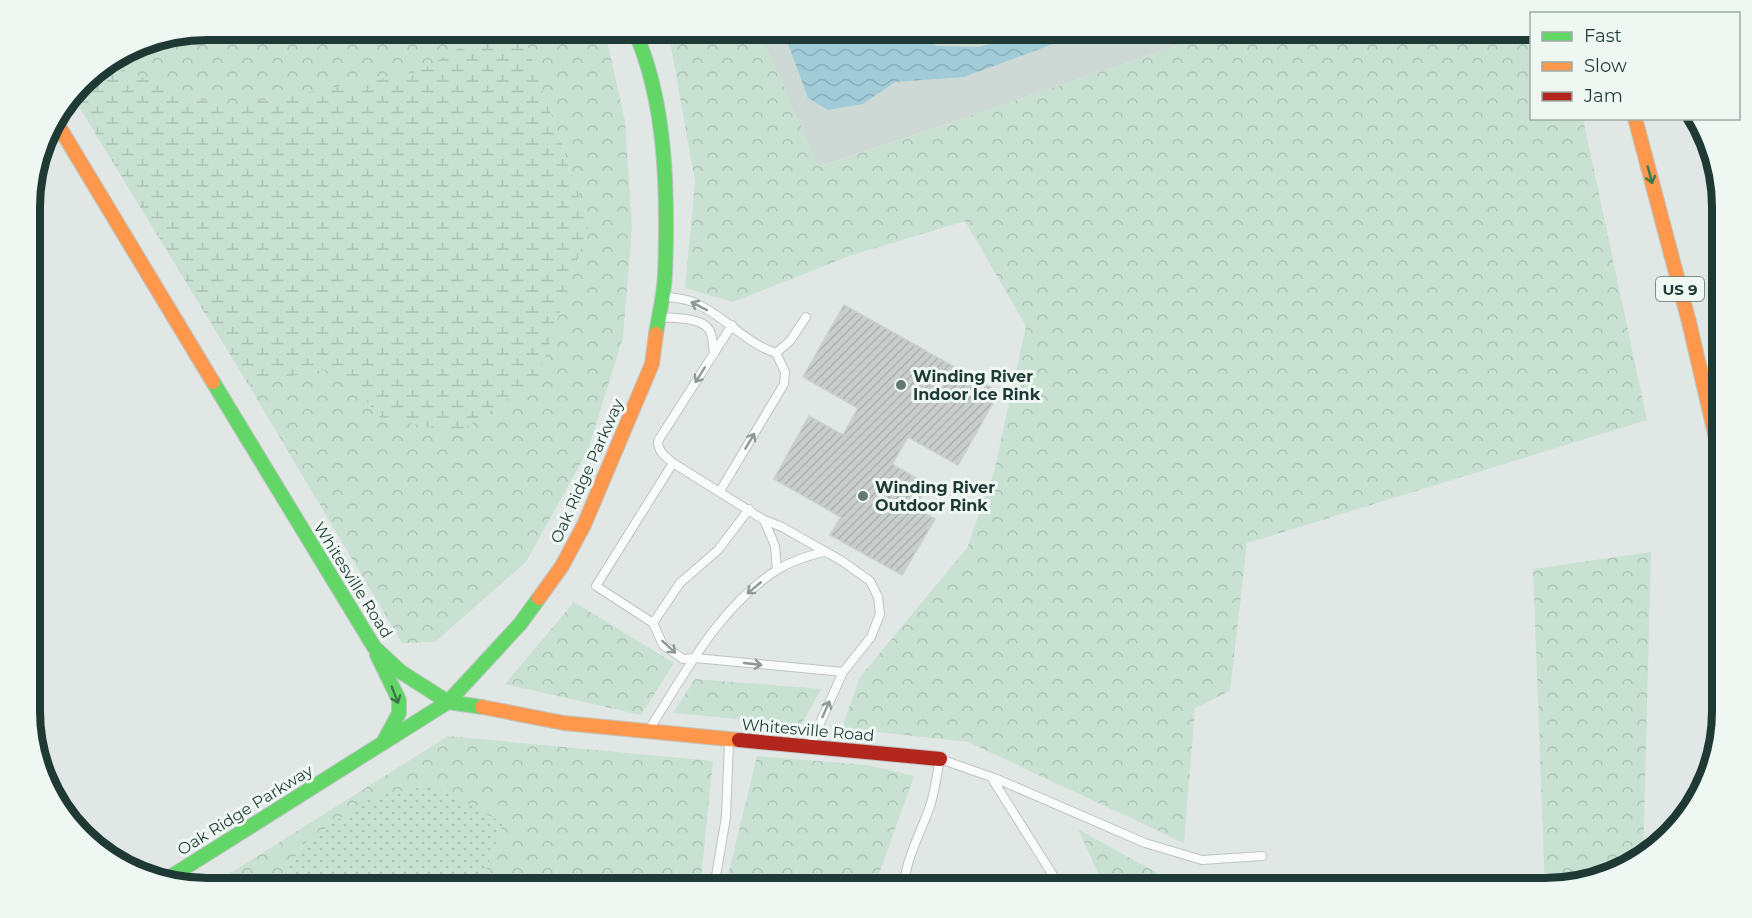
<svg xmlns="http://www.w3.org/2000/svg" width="1752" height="918" viewBox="0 0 1752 918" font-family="Montserrat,sans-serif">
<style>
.built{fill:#ced9d5}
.forest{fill:url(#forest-crowns)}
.wetland{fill:url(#wetland-marsh)}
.park{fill:url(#park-dots)}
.water{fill:url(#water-waves)}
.building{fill:url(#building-hatch);stroke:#cad0ce;stroke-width:1.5}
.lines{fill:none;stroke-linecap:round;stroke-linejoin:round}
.lane-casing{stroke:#bec4c2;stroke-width:10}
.fast-casing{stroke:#bdc5c2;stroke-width:16}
.slow-casing{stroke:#bdc5c2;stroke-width:16}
.jam-casing{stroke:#bdc5c2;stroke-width:16}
.lane{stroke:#fafbfb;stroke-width:8}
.fast{stroke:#63d668;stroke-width:14}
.slow{stroke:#ff974d;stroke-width:14}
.jam{stroke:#b3261e;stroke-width:14}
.oneway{stroke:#3a7849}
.oneway2{stroke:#8c9a98}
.poi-dot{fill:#637773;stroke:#eff7f3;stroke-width:2}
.labels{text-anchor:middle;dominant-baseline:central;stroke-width:6;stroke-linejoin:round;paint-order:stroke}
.shield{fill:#eff7f3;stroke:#5d736e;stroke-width:1.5}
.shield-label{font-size:15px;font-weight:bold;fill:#1f3a35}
.poi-label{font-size:16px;font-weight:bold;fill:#1f3a35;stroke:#eff7f3;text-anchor:start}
.street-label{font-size:16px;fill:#1f3a35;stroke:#eff7f3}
.rim{fill:none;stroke:#1f3a35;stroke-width:8}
</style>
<defs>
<pattern id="forest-crowns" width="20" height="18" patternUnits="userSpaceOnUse" patternTransform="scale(1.5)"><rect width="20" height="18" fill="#c9e1d3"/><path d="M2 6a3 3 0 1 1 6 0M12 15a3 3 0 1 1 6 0" fill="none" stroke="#acc2b6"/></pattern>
<pattern id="wetland-marsh" width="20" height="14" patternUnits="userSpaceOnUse" patternTransform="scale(1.5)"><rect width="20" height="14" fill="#c9e1d3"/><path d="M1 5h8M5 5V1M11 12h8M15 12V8" fill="none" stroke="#acc2b6"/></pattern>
<pattern id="park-dots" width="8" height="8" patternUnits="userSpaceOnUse" patternTransform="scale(1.5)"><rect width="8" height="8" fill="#c9e1d3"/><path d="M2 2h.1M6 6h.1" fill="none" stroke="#acc2b6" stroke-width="1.8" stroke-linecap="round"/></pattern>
<pattern id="water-waves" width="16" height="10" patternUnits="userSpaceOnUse" patternTransform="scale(1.5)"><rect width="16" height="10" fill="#a0cbd7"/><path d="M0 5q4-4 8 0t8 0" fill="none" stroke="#89afb9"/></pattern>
<pattern id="building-hatch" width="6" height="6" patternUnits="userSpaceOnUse" patternTransform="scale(1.5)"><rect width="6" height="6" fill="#c9cecc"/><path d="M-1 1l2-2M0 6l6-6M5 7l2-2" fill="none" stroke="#acb2b0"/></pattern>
</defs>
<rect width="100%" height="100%" fill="#e1e7e5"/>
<path class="built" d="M758,30h467l-407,137z"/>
<path class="forest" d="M208,30h282l-71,42 -196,36 -115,-44 32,-21z
M522,30h79l6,11 18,80 7,106 -9,110 -35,113 -62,112 -91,80 -33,1 -154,-259 91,-17 40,50 210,-193z
M668,30h91l60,137 406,-137h306l1,88 51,1 64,301 -400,123 -17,148 -35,17 -11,135 -216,-101 -126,-14 18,-51 107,-129 27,-76 32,-146 -61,-105 -113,34 -119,47 -48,-14 10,-106z
M1651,552l-8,305 -88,31h-10l-12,-319z
M574,602l100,61 -33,52 -136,-31z
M695,679l126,10 -20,36 -128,-12z
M448,736l265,25 -13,127h-221l24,-65 -200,21 -26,44h-70z
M757,756l111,9 46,11 -40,112h-149z
M1078,829l106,59h-79z"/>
<path class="wetland" d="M490,30h32l67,194 -51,154 -80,55 -79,-16 -40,-50 -91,17 -175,-287 17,-23 18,-10 115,44 195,-36z"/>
<path class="park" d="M432,785l71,38 -24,65h-202l26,-44 66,-46z"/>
<path class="water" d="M783,30h124l30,16 42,1 54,-17h42l2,5 -113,42 -69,5 -32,22 -35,6 -20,-12z"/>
<path class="building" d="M844,305l155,87 -41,73 -50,-28 -16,27 36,21 -13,23 20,11 -33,56 -72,-40 11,-18 -67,-38 35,-63 34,19 15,-27 -55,-31z"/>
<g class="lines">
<defs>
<path id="lane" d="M1168,30l4,4 13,2 25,-6
M663,296c10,2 23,2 32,7 30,13 50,40 81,50l9,19 -1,12 -64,107
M660,317c15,2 46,-1 51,17 2,6 2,13 3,20
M732,325l-74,116c0,11 7,15 15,22l91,57 18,7 60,34 28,20 8,16 2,17 -9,23 -28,35 -32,71
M776,353l14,-12 16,-24
M673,463l-77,123 57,37 10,22 20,14 12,-1 148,14
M764,520l11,26 2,24
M653,623l27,-40 38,-33 31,-41
M650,728c36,-56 69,-121 127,-158 14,-9 30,-14 47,-18
M991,777l70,111
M714,888l12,-71 3,-75
M905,888c-3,-22 18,-60 25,-82 5,-15 7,-32 10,-47l57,20 148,64 57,17 60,-4"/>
<path id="fast" d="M634,30c33,71 34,167 31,245 -1,20 -6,40 -9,59
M213,382l161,265 27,25 47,30 34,5
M377,655l22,45v13l-15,28
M167,879l281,-177 72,-78 19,-26"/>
<path id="slow" d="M1635,118l54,204 32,138
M55,120l158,262
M1716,172l5,49
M539,598l23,-32 22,-41 68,-161 4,-30
M482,707l82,16 175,17"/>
<path id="jam" d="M739,740l201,19"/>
</defs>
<use href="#lane" class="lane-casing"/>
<use href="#fast" class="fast-casing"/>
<use href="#slow" class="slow-casing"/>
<use href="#jam" class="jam-casing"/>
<use href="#lane" class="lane"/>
<use href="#fast" class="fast"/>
<use href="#slow" class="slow"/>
<use href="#jam" class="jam"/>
</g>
<defs><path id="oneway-shaft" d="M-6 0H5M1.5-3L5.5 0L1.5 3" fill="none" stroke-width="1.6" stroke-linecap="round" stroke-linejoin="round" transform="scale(1.5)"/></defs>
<g class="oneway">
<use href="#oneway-shaft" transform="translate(1650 175) rotate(75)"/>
<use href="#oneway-shaft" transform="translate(395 695) rotate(69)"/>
</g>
<g class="oneway2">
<use href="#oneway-shaft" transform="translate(699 306) rotate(-153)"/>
<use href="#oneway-shaft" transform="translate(700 375) rotate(122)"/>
<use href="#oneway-shaft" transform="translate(750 441) rotate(-59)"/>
<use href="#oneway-shaft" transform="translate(754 588) rotate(140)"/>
<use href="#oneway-shaft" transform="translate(669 647) rotate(42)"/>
<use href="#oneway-shaft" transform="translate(753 664) rotate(6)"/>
<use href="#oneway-shaft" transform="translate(826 709) rotate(-66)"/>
</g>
<g class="poi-dot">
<circle cx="901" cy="385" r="6"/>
<circle cx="863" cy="496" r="6"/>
</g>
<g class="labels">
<rect class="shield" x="1656" y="277" width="48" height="24" rx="4.5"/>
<g class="shield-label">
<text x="1680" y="289">US 9</text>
</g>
<g class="poi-label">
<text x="913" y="376">Winding River<tspan x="913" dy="18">Indoor Ice Rink</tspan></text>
<text x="875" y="487">Winding River<tspan x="875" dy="18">Outdoor Rink</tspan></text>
</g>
<g class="street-label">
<text transform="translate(587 471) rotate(-66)">Oak Ridge Parkway</text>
<text transform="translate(353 580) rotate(58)">Whitesville Road</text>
<text transform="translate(808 730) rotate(5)">Whitesville Road</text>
<text transform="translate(245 810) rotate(-32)">Oak Ridge Parkway</text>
</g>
</g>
<path d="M0 0H1752V918H0ZM207 40H1545A167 167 0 0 1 1712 207V711A167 167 0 0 1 1545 878H207A167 167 0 0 1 40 711V207A167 167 0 0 1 207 40Z" fill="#eff7f3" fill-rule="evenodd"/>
<path class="rim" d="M207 40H1545A167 167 0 0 1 1712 207V711A167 167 0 0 1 1545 878H207A167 167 0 0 1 40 711V207A167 167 0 0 1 207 40Z"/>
<rect x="1530" y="12" width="210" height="108" fill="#eff7f3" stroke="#9caba7" stroke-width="1.5"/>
<rect x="1542" y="32" width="30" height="9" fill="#63d668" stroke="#9caba7" stroke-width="1.5"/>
<text x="1584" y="42" font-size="18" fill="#1f3a35">Fast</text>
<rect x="1542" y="62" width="30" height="9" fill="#ff974d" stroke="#9caba7" stroke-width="1.5"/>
<text x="1584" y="72" font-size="18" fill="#1f3a35">Slow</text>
<rect x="1542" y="92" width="30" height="9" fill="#b3261e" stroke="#9caba7" stroke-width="1.5"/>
<text x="1584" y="102" font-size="18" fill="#1f3a35">Jam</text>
</svg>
